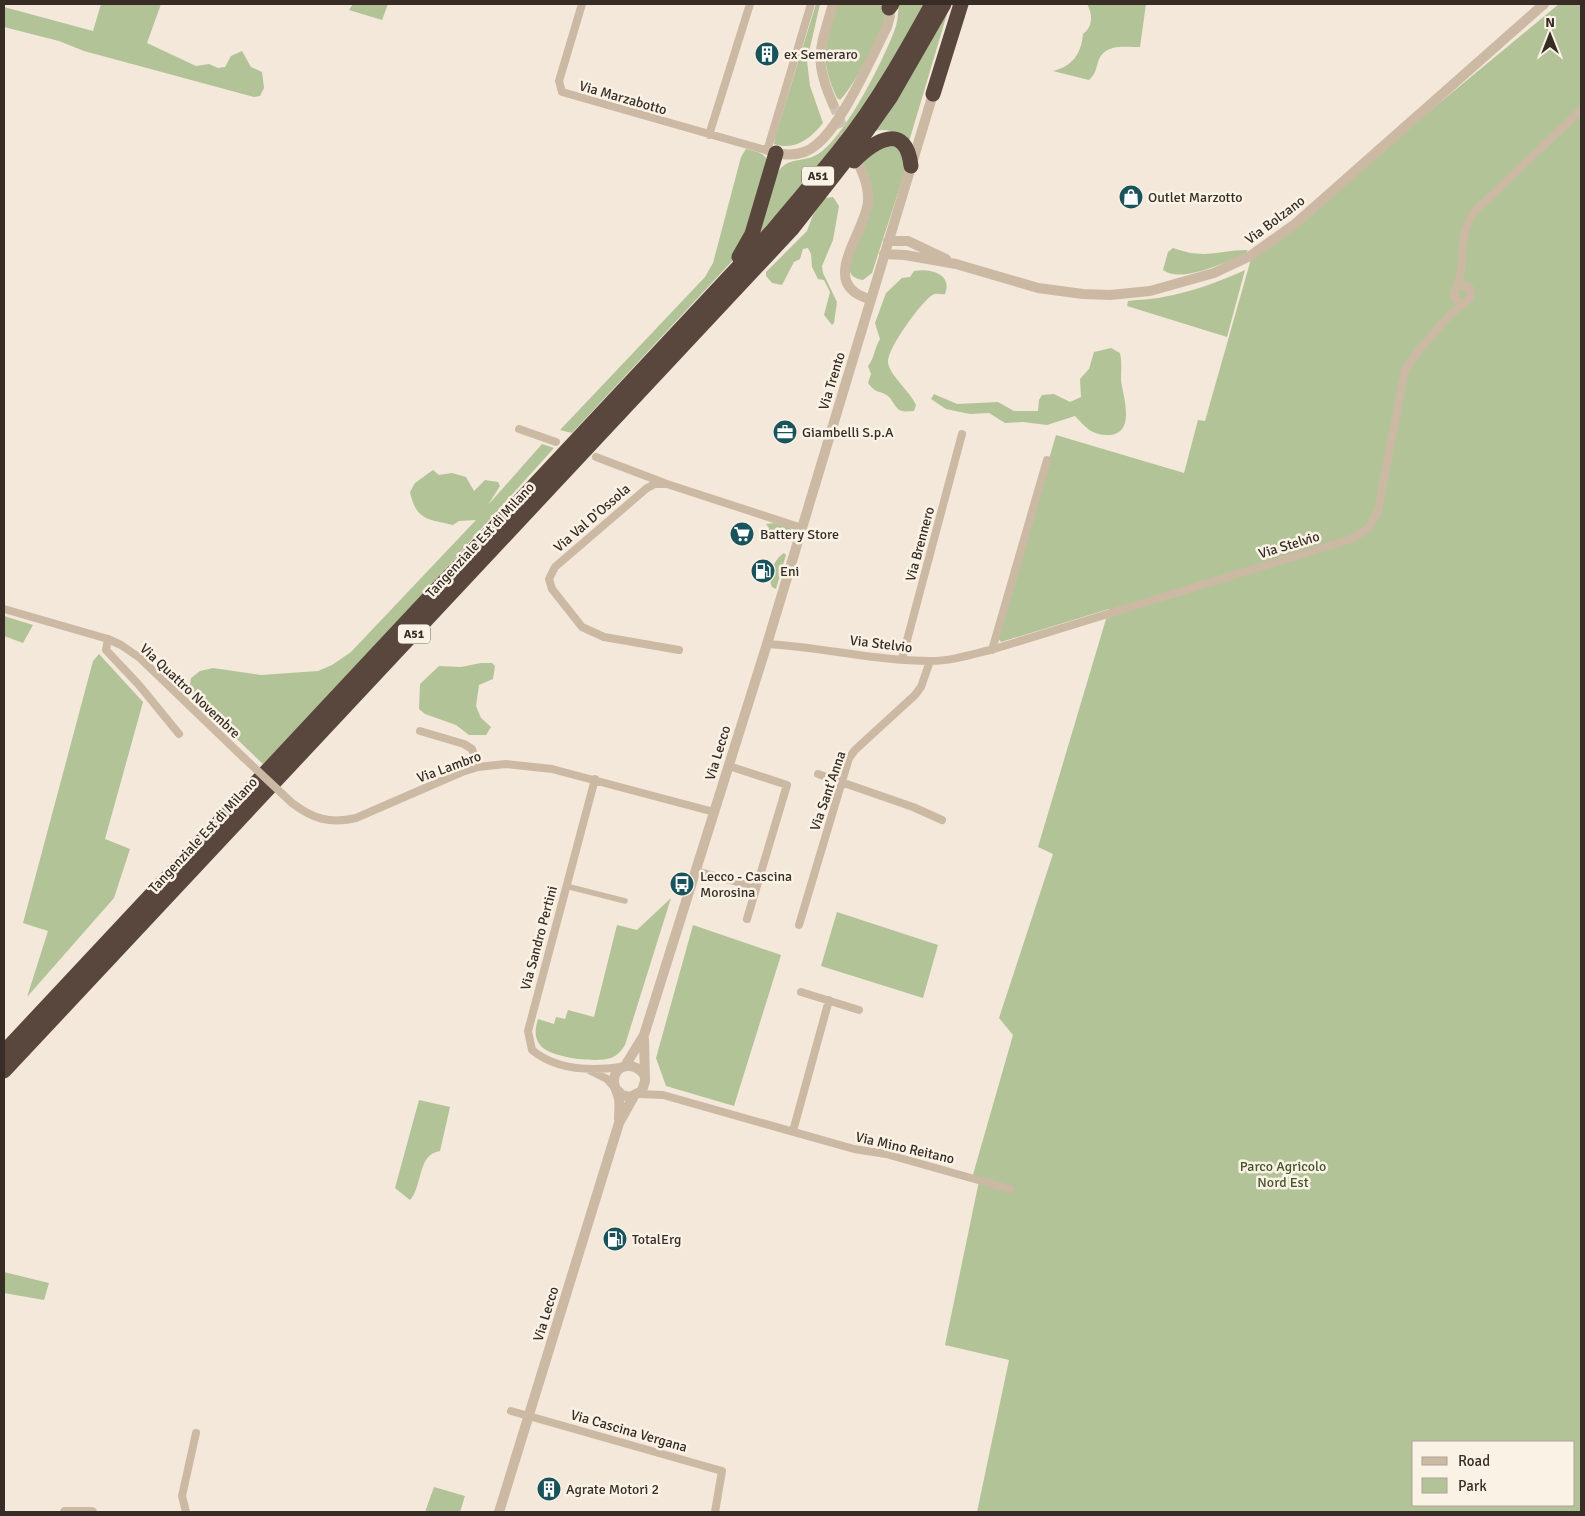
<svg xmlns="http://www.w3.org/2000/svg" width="1585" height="1516" viewBox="0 0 1585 1516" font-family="Signika,sans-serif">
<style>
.green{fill:#b3c398;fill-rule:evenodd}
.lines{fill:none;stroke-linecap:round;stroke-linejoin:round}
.tertiary-tunnel{stroke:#cdc3b5;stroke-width:10;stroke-dasharray:10 5;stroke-linecap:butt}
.pedestrian{stroke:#ccb9a4;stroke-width:5.5}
.minor{stroke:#ccb9a4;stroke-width:8}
.tertiary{stroke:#ccb9a4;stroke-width:10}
.motorway{stroke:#59473d;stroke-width:15}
.minor-bridge{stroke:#ccb9a4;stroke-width:8}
.labels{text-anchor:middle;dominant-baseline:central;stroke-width:5;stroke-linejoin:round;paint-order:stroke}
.shield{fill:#fbf2e6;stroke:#726860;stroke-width:1}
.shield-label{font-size:12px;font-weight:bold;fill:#372d26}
.poi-label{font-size:14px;fill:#372d26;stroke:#fbf2e6;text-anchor:start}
.street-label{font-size:14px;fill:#372d26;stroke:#fbf2e6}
.park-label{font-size:14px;fill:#445728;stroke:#fbf2e6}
</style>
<rect width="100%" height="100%" fill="#f3e8d9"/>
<path class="green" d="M101,4h60l-14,39 49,23 13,-2 9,4 7,-1 6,-11 11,-5 9,16 11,5 2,16 -4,8 -6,1 -170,-46 -25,-10 -55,-14v-20l89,24z
M353,4h35l-6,16 -33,-10z
M816,4h4l-13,57 3,25 13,37c-13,16 -28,28 -49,21l1,-7z
M837,4h46c3,7 2,12 1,19 -4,15 -33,67 -44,77l-3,-2c-19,-41 -11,-53 0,-94z
M899,4h29l-67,112 -106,128 23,-72c10,-16 26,-9 40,-18 26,-15 68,-98 78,-128 2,-7 2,-15 3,-22z
M950,4l-42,141c-9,-13 -18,-17 -34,-14z
M1087,4h59l-6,43c-15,0 -36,-4 -42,15 -2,7 -3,13 -9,18l-36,-9c20,-5 28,-17 30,-37 10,-8 10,-19 4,-30z
M1559,4h22v1508h-604l32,-152 -64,-15 34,-164 -7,-3 41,-143 -14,-17 54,-164 -15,-7 71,-238 -108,33 -4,-5 59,-202 128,38 14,-53 7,1 46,-162zM1414,1442h160v63h-160z
M876,144l25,4 5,20 -34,105 -9,7c-8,-1 -14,-5 -14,-13l22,-70v-13l-10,-27z
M746,149c15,4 22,4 23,21l-34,88 -163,175 -12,-3 145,-153 8,-14 28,-106z
M833,197l6,9 -6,34 -11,26 1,7 14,29 -3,21 -2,2 -8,-10 6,-23 -6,-12 -6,-1 -6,-12 -1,-13 -3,-6 -5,1 -3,10 -6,3 -12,23 -10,-2 -6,-7v-4l41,-41 6,-16 12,-17z
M1173,248c33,12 44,2 75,2l-2,3c-19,9 -65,31 -83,17l5,-18z
M1245,270l-18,67 -100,-31 1,-5c11,-2 24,-1 35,-4 28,-5 56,-15 82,-27z
M914,271c16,-3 39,3 31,23 -5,1 -9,-2 -14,2 -11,8 -45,54 -43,67 3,14 22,28 28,42l-2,6c-4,0 -9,1 -12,0 -7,-2 -9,-11 -14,-15 -10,-7 -11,-1 -20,-13l3,-9 -3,-8c7,-9 6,-17 12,-27l-5,-16 11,-30 16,-15 8,-1z
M1111,348l9,5c2,9 1,18 1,27 2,17 16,55 -14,55 -15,0 -22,-8 -32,-19l-28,9 -24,-3 -18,1 -16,-10 -19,1 -24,-5 -15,-10 3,-5 23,10 41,-2 16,9h24l1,-11 3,-5 12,-1 16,8 11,-5 -1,-18 9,-10 5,-17z
M542,444l12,4 -172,191 -119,125 -64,-61 -10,-13 2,-12 9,-7 13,-3 48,7 57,-4 14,-6 19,-13 125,-132 -17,1 -6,4c-24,-6 -37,-4 -43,-33l5,-9 18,-13 6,5 13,-2 14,4 8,14 11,-11 13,2 2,4 -12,19z
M774,523l17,5 -1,8 -8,-1 -16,6 3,-13 -3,-4z
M784,553l2,2 -10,34 -4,-2c-5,-11 2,-28 12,-34z
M4,616l29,9 -10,18 -19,-7z
M99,654l44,48 -38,137 25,10 -16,49 -87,99 21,-66 -25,-8 70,-262z
M481,663h11l3,3 -2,13 -14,6 -3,21 5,12 10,9 -5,8h-17l-13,-10 -31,-11 -6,-5 1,-25 19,-18 22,1z
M671,898l-46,147c-3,5 -7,10 -14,13 -15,5 -61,0 -71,-13 -6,-8 -5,-16 -2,-26l16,5 2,-7 9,2 3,-9 26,7 23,-92 20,5z
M837,912l101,33 -15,53 -102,-32z
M693,925l88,30 -47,151 -68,-20 -10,-28z
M419,1100l31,7 -10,44c-23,3 -17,35 -30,49l-15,-12z
M4,1272l45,11 -5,17 -40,-7z
M434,1487l31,9 -5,16h-35z"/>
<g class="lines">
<path class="tertiary-tunnel" d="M833,104l16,38"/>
<path class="pedestrian" d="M566,886l59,15"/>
<path class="minor" d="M582,4l-23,77 3,11 214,61
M709,135l41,-131
M767,151l44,-147
M1456,288c12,-27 0,-50 18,-76l107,-102
M519,429l37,13
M596,457l71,27 135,44
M667,484h-12l-8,4 -92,79 -6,12 3,10 30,38 22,10 75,13
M4,609l104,30 13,6 19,13 104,100
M108,639l-2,11 33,35 40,49
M767,644c54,3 110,17 163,17 22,0 43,-7 64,-12l357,-110 18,-11 9,-18 27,-140 13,-19 32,-36 20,-17v-10l-8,-3 -6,3 -2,7 2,5 8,3
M992,650l55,-190
M902,659l60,-225
M420,731l44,13 8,5 6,18
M729,766l58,19 -40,134
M818,774l95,33 29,13
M595,779l-67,252 4,19c24,20 60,21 89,17
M292,803c21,16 38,21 64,15l106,-46 16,-5 28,-3 46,5 162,43
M696,871l60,16
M799,925l50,-167 6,-8 60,-55 6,-8 9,-26
M801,992l58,18
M589,1070l18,9 9,10
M638,1094l25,1 191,54 32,5 124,35
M793,1131l36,-131
M511,1411l211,60 -7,41
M186,1512l-4,-16 14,-63"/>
<path class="tertiary" d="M833,4c-13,45 -20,55 0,100
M776,153c15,3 29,2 40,-8 26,-20 55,-87 71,-118l3,-11 -2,-12
M859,165c5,11 10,23 9,37 -4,33 -51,83 2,97
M888,241h20l38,18
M884,254l21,1 51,9 82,24 45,6 27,1 40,-4 64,-18 36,-17 45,-32 249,-220
M625,1066l19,-31 123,-391 166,-550
M616,1089l6,6 8,2 12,-6 3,-10 -1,-42
M619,1119c0,-6 1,-14 0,-20 -1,-7 -6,-13 -5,-20 2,-16 22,-17 30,-4
M65,1512h27
M499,1512l120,-389 15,-27"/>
<path class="motorway" d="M889,8l3,-4
M933,94l28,-90
M854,161c20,-20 52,-40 57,5
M739,257l13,-23 24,-81
M4,1052l769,-822c23,-28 47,-55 69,-83 35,-44 63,-94 90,-143
M4,1071l787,-841 58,-74 41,-58 54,-94"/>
<path class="minor-bridge" d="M244,758l48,45"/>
</g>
<defs>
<symbol id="building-disc" viewBox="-11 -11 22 22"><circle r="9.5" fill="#19545c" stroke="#fbf2e6"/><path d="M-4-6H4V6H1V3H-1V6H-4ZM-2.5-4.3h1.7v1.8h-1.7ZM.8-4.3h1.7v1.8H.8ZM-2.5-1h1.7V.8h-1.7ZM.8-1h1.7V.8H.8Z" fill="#fff"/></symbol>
<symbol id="shop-disc" viewBox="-11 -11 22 22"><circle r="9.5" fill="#19545c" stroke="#fbf2e6"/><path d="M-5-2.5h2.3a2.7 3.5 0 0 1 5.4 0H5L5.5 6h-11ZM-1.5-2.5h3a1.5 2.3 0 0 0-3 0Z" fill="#fff"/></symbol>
<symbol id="office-disc" viewBox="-11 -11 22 22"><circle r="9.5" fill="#19545c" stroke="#fbf2e6"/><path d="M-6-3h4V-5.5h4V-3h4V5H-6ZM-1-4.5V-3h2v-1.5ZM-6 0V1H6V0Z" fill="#fff"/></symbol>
<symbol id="supermarket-disc" viewBox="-11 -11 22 22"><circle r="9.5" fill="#19545c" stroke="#fbf2e6"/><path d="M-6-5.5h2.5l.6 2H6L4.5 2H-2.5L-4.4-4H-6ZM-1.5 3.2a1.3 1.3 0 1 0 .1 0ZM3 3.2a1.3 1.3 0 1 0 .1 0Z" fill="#fff"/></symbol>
<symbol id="fuel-disc" viewBox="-11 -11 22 22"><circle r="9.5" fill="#19545c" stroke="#fbf2e6"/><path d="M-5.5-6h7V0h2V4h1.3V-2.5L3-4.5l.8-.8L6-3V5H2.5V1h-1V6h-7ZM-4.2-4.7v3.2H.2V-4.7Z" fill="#fff"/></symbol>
<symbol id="bus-disc" viewBox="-11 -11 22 22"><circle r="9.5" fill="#19545c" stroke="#fbf2e6"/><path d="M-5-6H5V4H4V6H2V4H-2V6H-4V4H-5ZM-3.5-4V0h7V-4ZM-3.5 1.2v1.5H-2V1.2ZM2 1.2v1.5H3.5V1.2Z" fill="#fff"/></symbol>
</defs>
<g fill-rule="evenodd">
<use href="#building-disc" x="753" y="40" width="28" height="28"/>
<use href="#shop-disc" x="1117" y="183" width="28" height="28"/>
<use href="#office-disc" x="771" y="418" width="28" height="28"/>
<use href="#supermarket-disc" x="728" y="520" width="28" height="28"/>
<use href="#fuel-disc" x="749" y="557" width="28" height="28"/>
<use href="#bus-disc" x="668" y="870" width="28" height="28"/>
<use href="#fuel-disc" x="601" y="1225" width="28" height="28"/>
<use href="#building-disc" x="535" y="1475" width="28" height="28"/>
</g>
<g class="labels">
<g class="shield">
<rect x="802" y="166.5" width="32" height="19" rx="4"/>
<rect x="398" y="624.5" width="32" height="19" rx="4"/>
</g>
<g class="shield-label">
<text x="818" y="176">A51</text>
<text x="414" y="634">A51</text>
</g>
<g class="poi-label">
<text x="784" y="54">ex Semeraro</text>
<text x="1148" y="197">Outlet Marzotto</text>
<text x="802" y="432">Giambelli S.p.A</text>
<text x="760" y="534">Battery Store</text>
<text x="780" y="571">Eni</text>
<text x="700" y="876">Lecco - Cascina<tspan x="700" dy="16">Morosina</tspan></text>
<text x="632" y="1239">TotalErg</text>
<text x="566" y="1489">Agrate Motori 2</text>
</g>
<g class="street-label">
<text transform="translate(623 98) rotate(16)">Via Marzabotto</text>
<text transform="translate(1275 220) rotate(-37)">Via Bolzano</text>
<text transform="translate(832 381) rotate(-73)">Via Trento</text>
<text transform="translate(592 518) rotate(-41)">Via Val D'Ossola</text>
<text transform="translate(480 540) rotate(-47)">Tangenziale Est di Milano</text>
<text transform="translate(920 544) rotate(-75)">Via Brennero</text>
<text transform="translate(1289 545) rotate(-17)">Via Stelvio</text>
<text transform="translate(881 644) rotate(7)">Via Stelvio</text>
<text transform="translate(190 691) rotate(43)">Via Quattro Novembre</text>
<text transform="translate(718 753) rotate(-73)">Via Lecco</text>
<text transform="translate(449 767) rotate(-20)">Via Lambro</text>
<text transform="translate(828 791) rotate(-71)">Via Sant'Anna</text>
<text transform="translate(203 835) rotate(-47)">Tangenziale Est di Milano</text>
<text transform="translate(539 938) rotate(-75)">Via Sandro Pertini</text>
<text transform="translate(905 1148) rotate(13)">Via Mino Reitano</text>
<text transform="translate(546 1314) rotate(-73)">Via Lecco</text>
<text transform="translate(629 1431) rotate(16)">Via Cascina Vergana</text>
</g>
<g class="park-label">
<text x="1283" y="1166">Parco Agricolo<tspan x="1283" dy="16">Nord Est</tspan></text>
</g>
</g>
<rect width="1585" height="1516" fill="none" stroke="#372d26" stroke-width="10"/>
<rect x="1412" y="1441" width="162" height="65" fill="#fbf2e6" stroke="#ada399"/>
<rect x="1422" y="1457" width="25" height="8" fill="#ccb9a4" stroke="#ada399"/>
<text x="1458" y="1466" font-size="15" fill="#372d26">Road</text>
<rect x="1422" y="1478" width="25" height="15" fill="#b3c398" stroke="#ada399"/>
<text x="1458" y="1491" font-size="15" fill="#372d26">Park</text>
<g transform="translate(1550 35)" stroke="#fbf2e6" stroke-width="4" paint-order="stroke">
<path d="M0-4L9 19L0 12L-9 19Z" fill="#372d26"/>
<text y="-8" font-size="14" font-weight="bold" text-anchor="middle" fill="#372d26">N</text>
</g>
</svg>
